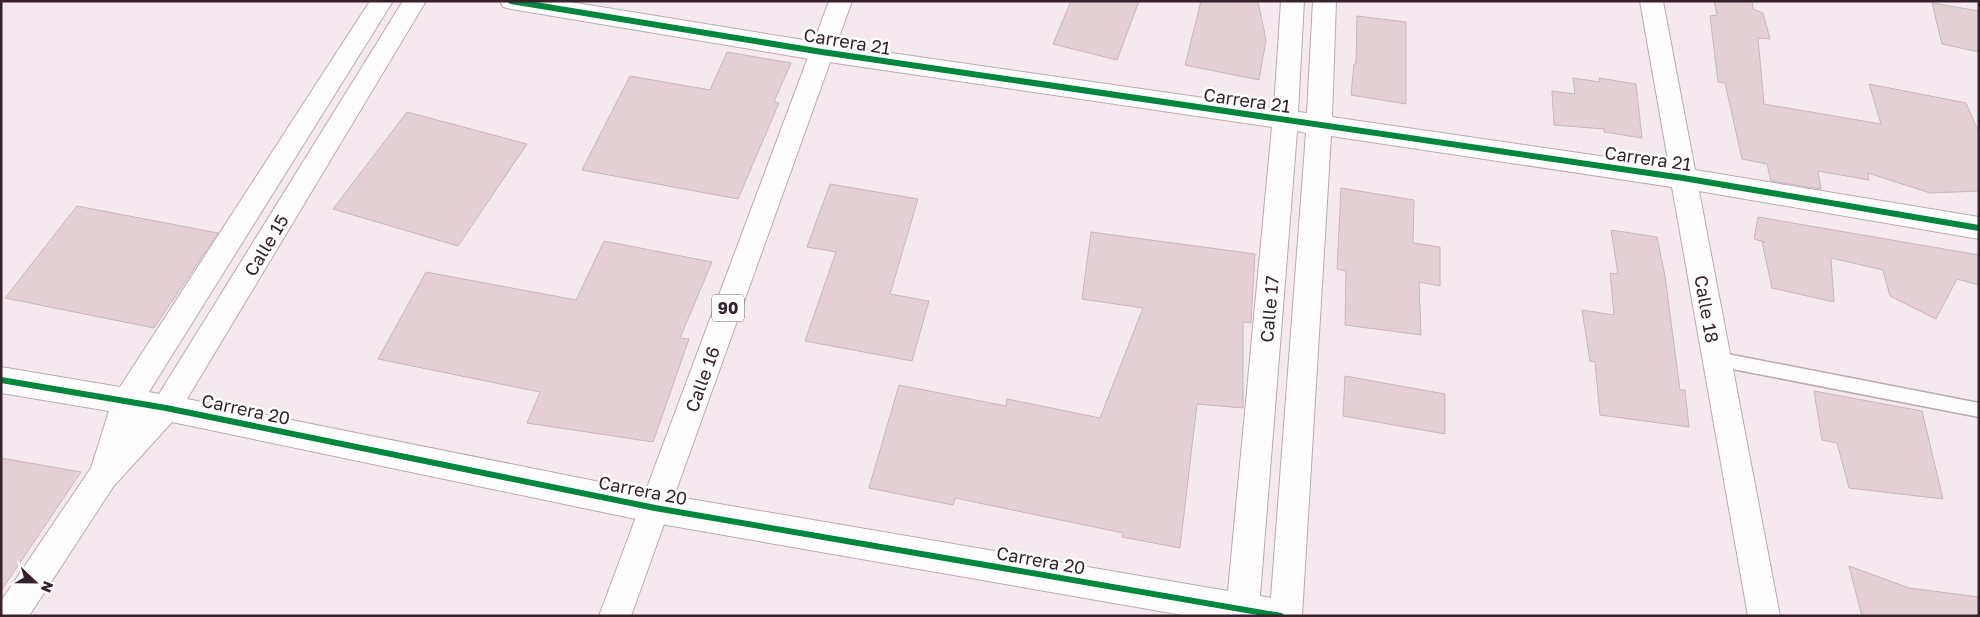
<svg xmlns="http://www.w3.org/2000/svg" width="1980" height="617" viewBox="0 0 1980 617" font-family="'Golos Text',sans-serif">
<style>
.building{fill:#e4cfd5;stroke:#c7b6bb}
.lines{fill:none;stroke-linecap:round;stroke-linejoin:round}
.lane-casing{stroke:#baaab2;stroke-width:3}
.street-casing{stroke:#baaab2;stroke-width:2}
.highway-casing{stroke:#baaab2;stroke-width:2}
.lane{fill:#fefcfd;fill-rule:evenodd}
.street{fill:#fefcfd;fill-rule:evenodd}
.highway{fill:#fefcfd;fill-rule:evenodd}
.cycleway-casing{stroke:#fff;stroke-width:9}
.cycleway{stroke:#00873e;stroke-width:6}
.labels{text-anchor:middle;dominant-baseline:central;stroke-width:5;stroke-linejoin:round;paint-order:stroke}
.shield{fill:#fff;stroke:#73646c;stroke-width:1}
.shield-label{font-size:16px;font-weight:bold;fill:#37212d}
.street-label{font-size:18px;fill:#37212d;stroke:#fff}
</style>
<rect width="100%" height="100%" fill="#f5e9ef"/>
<path class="building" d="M1071,1h68l-22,59 -64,-16z
M1201,1h57l8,39 -7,40 -74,-15z
M1714,1h38l1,8 10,4 7,26 -12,-1 6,66 117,20 -12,-40 97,19 13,30v58l-49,2 -62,-20 1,7 -51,-9 3,18 -50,-8 -4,-17 -25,-5 -17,-76 -7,-1 -8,-66 7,-1z
M1932,3l47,8v41l-37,-8z
M1357,16l49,6v82l-55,-9 3,-31h2z
M727,52l64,11 -17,39 5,1 -41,96 -156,-29 48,-94 80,14z
M1573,78l27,4 -1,-4 37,6 6,54 -38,-6v-3l-50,-4 -2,-34 23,3z
M407,112l120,32 -69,102 -125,-37z
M830,184l88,15 -28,95 39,7 -17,60 -107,-20 31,-89 -29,-5z
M1341,188l73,12 -1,43 27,4v39l-21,-4 2,53 -76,-10 1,-54 -9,-2z
M77,206l141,27 -64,95 -149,-30z
M1758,217l221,38v30l-22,-6 -21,40 -46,-23 -7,-26 -52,-12 3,44 -62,-14 -10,-46h3l-11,-3z
M1611,230l46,7 8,39 15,114h5l4,37 -89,-12 -5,-53 -5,-1 -8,-51 32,5 -4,-42 8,1z
M1091,232l164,22 -4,69 -8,-1v86l-46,-4 -17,144 -58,-11 1,-4 -168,-35 -2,7 -84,-17 30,-103 107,21 1,-7 93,19 43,-110 -61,-9z
M604,241l108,21 -32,76 9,1 -36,103 -126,-19 13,-31 -162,-33 48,-87 150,28z
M1345,376l100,18v40l-102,-18z
M1814,391l108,20 21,88 -94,-11 -12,-45 -15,-3z
M1,458l80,14 -80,119z
M1849,566l60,22 70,9v19h-117z"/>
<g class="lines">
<defs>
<path id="lane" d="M1717,352l262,51v14l-262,-51 -5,-2 -3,-5 3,-5z"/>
<path id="street" d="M370,1h23l-244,391 10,2 244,-393h23l-239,398 468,94 573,98 44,-464 -450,-66 -311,-52 -8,-2 -3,-6h64l258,42 452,65 7,-107h23l-6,111 9,1 6,-112h23l-4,116 337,49 -29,-165h23l32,169 284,47v22l-280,-48 81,425h-32l-76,-429 -341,-51 -29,480h-114l-533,-93 -483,-101 -59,65 -84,129h-28v-15l90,-133 18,-57 -108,-18v-26l119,20zM1297,131l9,2 -35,465 -11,-2z"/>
<path id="highway" d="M829,1h23l-221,615h-32z"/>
</defs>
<use href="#lane" class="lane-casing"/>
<use href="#street" class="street-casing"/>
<use href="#highway" class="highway-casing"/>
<use href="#lane" class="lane"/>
<use href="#street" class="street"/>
<use href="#highway" class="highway"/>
<defs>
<path id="cycleway" d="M511,1l311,51 861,126 296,50
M1,380l165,28 489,100 626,108"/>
</defs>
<use href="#cycleway" class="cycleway-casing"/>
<use href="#cycleway" class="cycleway"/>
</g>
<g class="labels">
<rect class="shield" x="712" y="294.5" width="32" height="27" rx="4"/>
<g class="shield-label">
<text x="728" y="308">90</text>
</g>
<g class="street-label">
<text transform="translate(847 41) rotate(9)">Carrera 21</text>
<text transform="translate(1247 100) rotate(8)">Carrera 21</text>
<text transform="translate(1648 158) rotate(8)">Carrera 21</text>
<text transform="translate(266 245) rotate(-59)">Calle 15</text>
<text transform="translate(1269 309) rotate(-85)">Calle 17</text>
<text transform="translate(1707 309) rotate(80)">Calle 18</text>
<text transform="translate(702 379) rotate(-70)">Calle 16</text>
<text transform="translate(246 409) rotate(12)">Carrera 20</text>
<text transform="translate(643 490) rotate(11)">Carrera 20</text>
<text transform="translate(1041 560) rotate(10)">Carrera 20</text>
</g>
</g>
<rect width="1980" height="617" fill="none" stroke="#37212d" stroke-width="5"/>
<g transform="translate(35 582) rotate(112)" stroke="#ffffff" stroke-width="4" paint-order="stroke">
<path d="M0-4L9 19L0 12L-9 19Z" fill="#37212d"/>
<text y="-8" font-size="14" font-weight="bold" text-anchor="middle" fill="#37212d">N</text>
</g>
</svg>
